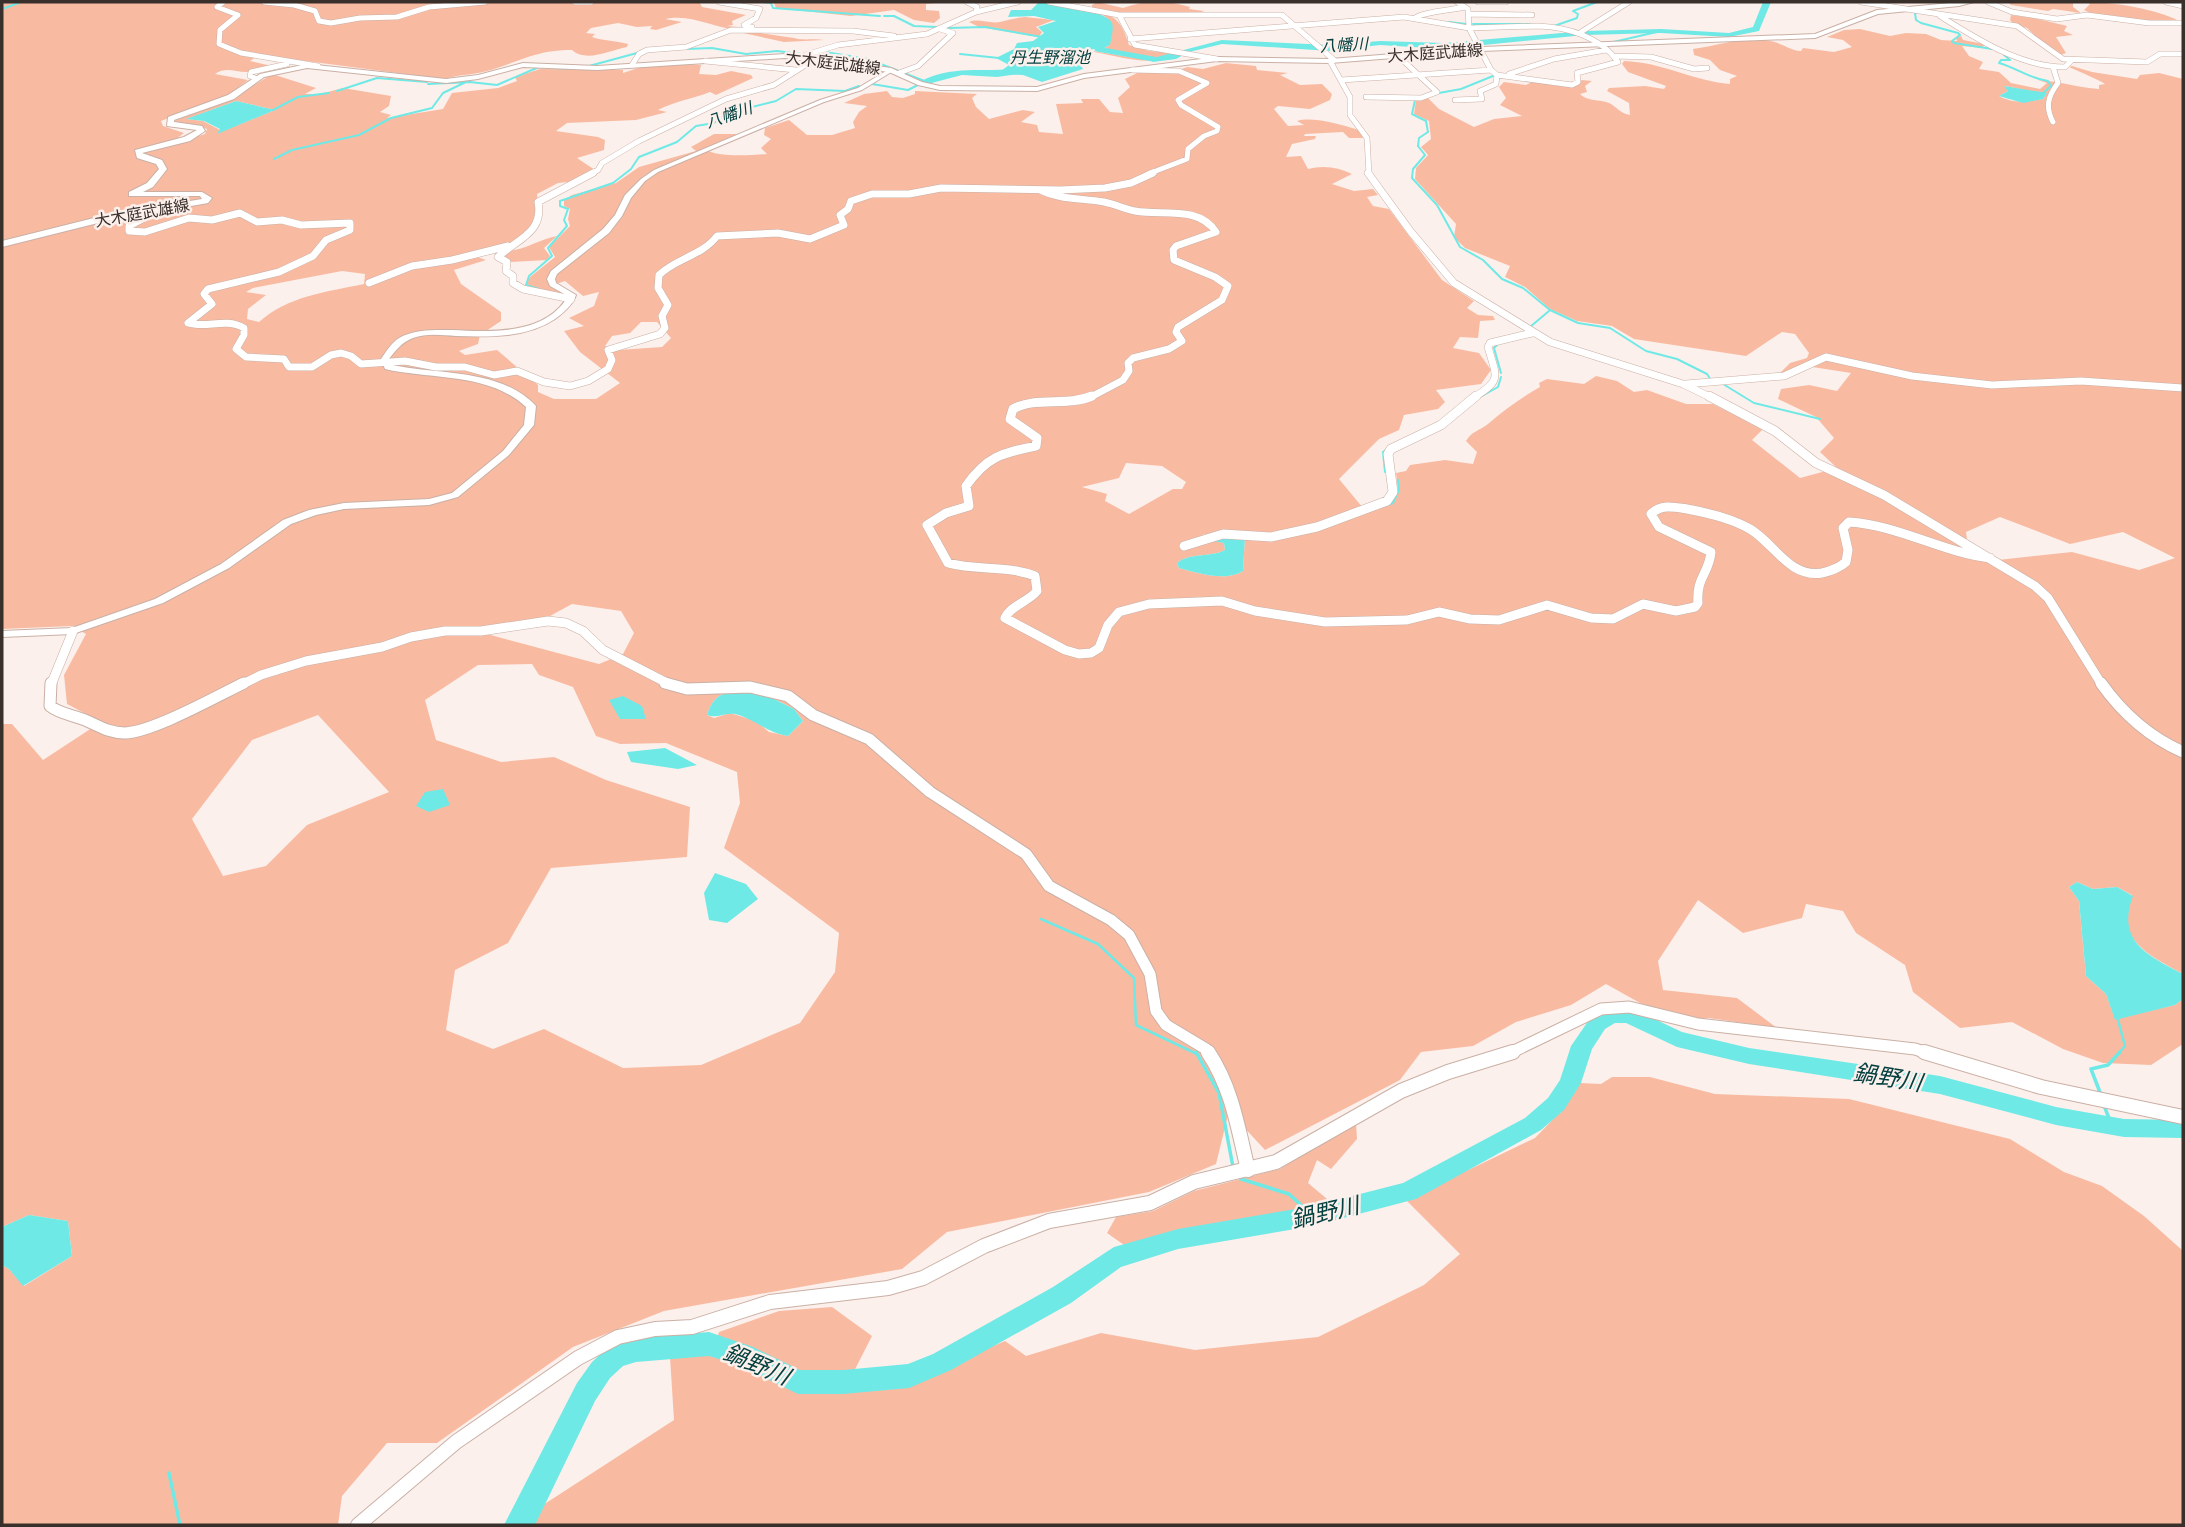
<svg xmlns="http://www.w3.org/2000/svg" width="2185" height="1527" viewBox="0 0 2185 1527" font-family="Raleway,'Noto Sans JP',sans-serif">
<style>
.green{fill:#f8bba2;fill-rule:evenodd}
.water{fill:#6fe9e6}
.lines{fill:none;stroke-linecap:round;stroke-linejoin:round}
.stream-far2{stroke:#6fe9e6;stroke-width:2}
.stream-far1{stroke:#6fe9e6;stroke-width:2.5}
.stream{stroke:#6fe9e6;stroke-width:3.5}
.canal{stroke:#6fe9e6;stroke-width:5}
.river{fill:#6fe9e6;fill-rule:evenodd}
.minor-far4-casing{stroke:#cab0a5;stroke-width:6}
.minor-far3-casing{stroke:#cab0a5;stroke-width:8}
.minor-far2-casing{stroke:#cab0a5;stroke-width:10}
.minor-far1-casing{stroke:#cab0a5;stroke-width:13}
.minor-casing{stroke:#cab0a5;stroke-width:16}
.tertiary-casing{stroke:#cab0a5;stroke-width:2}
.secondary-casing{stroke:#cab0a5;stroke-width:2}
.minor-far4{stroke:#fff;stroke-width:5}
.minor-far3{stroke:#fff;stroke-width:7}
.minor-far2{stroke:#fff;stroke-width:9}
.minor-far1{stroke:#fff;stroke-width:11}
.minor{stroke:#fff;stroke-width:14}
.tertiary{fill:#fff;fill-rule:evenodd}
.secondary{fill:#fff;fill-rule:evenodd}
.labels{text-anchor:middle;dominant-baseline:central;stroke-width:5;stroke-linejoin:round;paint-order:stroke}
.far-water-label{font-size:16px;font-style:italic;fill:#04403f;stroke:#fcf0ec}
.far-street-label{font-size:16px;fill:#392f2b;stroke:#fcf0ec}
.near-water-label{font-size:23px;font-style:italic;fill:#04403f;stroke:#fcf0ec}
</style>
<rect width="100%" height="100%" fill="#fcf0ec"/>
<path class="green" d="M2,2h691l7,1 2,4 44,8 -14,6 1,4 -6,1 24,2 3,4c14,2 27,4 40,6 10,3 20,0 30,2l-40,2 -41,-9 -2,-3c-27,-1 -49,-17 -76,-11l17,3 -26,8 -6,-1 2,-3 -15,1 -19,-4 -27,5 -5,5 9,1 -3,3c7,3 25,4 36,7l-1,3c-17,3 -40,16 -55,3 -38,0 -52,12 -85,21 -14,4 -26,3 -43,8l-185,-24 -9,6 22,5c-8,1 -16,5 -23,6 -13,1 -22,-6 -34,2l33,6 -18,14 -69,27 2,5 21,7 -9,7 -31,9 2,3 59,-18 2,-5 -33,-8 56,-21 42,-26 44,14 -11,6h15l23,-6 48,8 -2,10 -9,6 11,3 -4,3 56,-9 9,-16 46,-5 19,-7 -2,-4 25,-8 83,1v3l24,-8 23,-2 31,2 -2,9 17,1 15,-4 20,4 2,3 -37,17 -6,-3c-18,7 -35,9 -52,18l9,2 -31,8 -69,3 -11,8 42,6 7,3 -1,10 -27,8 18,12 -27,12 -10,1 -21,11c7,50 -30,51 -68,60l17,6 -32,10 7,14 40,28v9l-21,14 -2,9 -19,7 6,4 32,-5 41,35v7l16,7h42l24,-16 -40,-31 -16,-21 20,-5 -15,-8 25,-12 5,-14 -16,4 -18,-15 -15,5 14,8 -3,3 -37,-10 6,-10 25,-20 -6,-10 21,-21 -2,-7 2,-10 -6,-3v-6l8,-5 44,-12 23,-16 57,-16 -5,-4 23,-13h26l-35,15c12,9 46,6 62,5l-6,-6 10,-9 -7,-4 1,-7 24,-8 18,15h25l23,-7 -2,-6 6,-10 8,-6 -23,-3 20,-9 23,-3 5,6 11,1 12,-4v-3l62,3 -5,4 4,9 13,12 34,-9 12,2 -14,10 16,3 2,7 24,2 -7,-30 27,-1 -2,-4h18l11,13 13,1 -5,-15 12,-11 -5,-8 12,-6 42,-3 8,-3 16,2 23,-6 30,3 1,4 31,3 -8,2 20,10 22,-1 10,10 -2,6 -20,9 -32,-3 -4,3 14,17 16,-1 -7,-4c15,-5 46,4 62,9l4,8h-14l-6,-6 -38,2 -1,2h12l-1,3 -23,5 -6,13 15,-1 7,13c15,-4 30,-2 44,5l-20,10 22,7 19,-2 5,6 -11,2 6,9 16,3 53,71 32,21 -7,7 11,7 15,1 2,4 -15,1 -2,17 -18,-1 -7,11 26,5 12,17 -10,14 -45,6 9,12 -7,7 -34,6 -5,15 -20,9 -40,40 24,29c-29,11 -58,24 -89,27 -25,2 -47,-6 -72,0l22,8 1,7c-15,8 -35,2 -48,13l2,5c18,5 47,14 64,3l2,-35c52,5 97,-18 145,-33l8,-14 -2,-16 10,-2 4,-6 35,-5 28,4 4,-12 -11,-11c6,-10 13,-10 22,-17 17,-15 33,-26 52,-37l-1,-4 8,-4 37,5 12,-8 21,5 17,11 13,-2 39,14h27l50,25 -11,11 48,38 37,-10 -17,-16 14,-14 -18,-21 -38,-18 3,-10 28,-4 28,6 14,-18 -45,-7 -14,9 -13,-1 11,-11 17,-5 2,-5 -14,-19 -13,-2 -36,24 -112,-17 -22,-13 -35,-5 -27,-12 -25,-22 -20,-10 5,-11 -45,-18 -11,-11 2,-13 -41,-45 1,-11 12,-13 -7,-8 10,-8 -2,-18 -15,-7 2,-14 12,-2 11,11 35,18 20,-8 28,-3 -22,-11 6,-7 -7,-11 5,-5 22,3 8,-4 22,5 19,-1 7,-5 10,1 -7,5 2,6 -7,2c8,8 19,5 29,9 8,4 12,11 21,12l-1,-12 -22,-12 2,-3 36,-2 19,3 2,-3 -38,-14 -6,-8 2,-3c38,1 69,20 106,23v-5l7,-3 -17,-6 -10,-10 -16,-5 -1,-6c25,-3 51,-13 77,-8 12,2 19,9 31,10l2,-3 31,4 18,-5 -9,-7 -16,-3 17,-7 16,-1 30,7 16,-3 20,1 15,6 16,1 -1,-3 5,-2 2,4 21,4 -1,4 -21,-2 7,10 14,6 -4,7 20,3 12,11 29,6 7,-6 -9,-3c21,1 41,8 61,9v-4l6,-1c-2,-2 -31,-15 -36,-17l3,-1 20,6 45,7 3,-4 19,-2 24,6v895c-22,-12 -57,-28 -57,-57 0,-7 5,-15 6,-22l-15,-8 -24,2 -16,-7 -8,5 10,14 7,75 20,18 9,25 60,-14 8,-6v45l-32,21 -48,-2 -40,-14 -51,-27 -52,6 -47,-36 -8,-27 -49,-32 -13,-22 -37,-7 -4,14 -59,15 -45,-33 -40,61 5,29 74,8 40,30 -68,-10 -22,1 -47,-16 -34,-19 -35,21 -55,17 -43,24 -52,6 -21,28 -135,70 -36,-39 -13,53 -67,28 -202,40 -45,37 -238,42 -91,36 -136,96h-50l-45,53 -4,29h-336v-260l7,4 15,17 48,-30 -4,-35 -39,-6 -27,12v-503h10l31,36 58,-38 -34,-18 -3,-29 22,-41 -14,-8 -70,3zM2005,86l41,8 -3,5c-16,3 -29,5 -44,-3l9,-5zM236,101l39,9 -57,23 2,-3 -17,-9 -16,-2zM342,271l23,3 -1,10c-38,8 -76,12 -105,38l-12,-3 1,-10 18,-14 -20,-3 7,-4zM641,322h16l14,16 -9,9 -44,3 -13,-4 7,-10 18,-3zM1126,463l36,3 24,16 -4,7h-9l-44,25 -24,-13 2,-7 -25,-7 37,-9zM2000,517l70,27 53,-12 52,26 -36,12 -67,-18 -74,8 -29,-6 -3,-22zM572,604l49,7 13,22 -11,21 -24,10 -127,-34 78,-14zM532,664l7,11 34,12 23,49 24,8 46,-1 71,29 3,31 -16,45 115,85 -4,39 -35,51 -99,42 -78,3 -79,-39 -51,20 -47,-19 9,-60 53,-27 43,-75 136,-11 3,-50 -84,-27 -52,-23 -53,5 -65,-22 -11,-40 53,-35zM760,692l34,17 9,12 -15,15 -19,-4 -13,-11 -26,-8 -16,5 -7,-3c9,-29 26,-22 53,-23zM318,715l71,77 -82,33 -41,41 -43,10 -31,-57 60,-79z
M768,2h178l-20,2v6l13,1 1,7 -6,5 -20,-3 -20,-10 -43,6 -75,-8 -2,-5z
M1097,2l26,6c23,-8 43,-8 67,-1l-1,2 15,2 -6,3h-82l-24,-7v-2z
M2012,2h61v5l8,6 -28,-4 -5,2 -37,-6 -2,-2z
M2087,2c25,0 70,7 92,19l-26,1 -63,-9 -6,-3 6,-6z
M1079,8c31,7 40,4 50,37l20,6 33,3c-32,15 -66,1 -99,-4l-4,3 10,12 -6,1 -9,-13 7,-4 54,9v-2l-31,-8 6,-3c3,-32 -3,-29 -31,-37z
M2011,15l23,3 33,8 -3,5 9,4 -17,2 10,16 -6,2 -7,-2 -26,-25 -13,-3 -4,-5z
M1025,17l29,3 -18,7 6,5 -3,5 -60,-10 -10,-5c10,-4 20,2 31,0 8,-2 16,-4 25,-5z
M557,236l-13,12 6,8 -3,4 -36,2 -8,-6 4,-5c19,-1 32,-12 50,-15z
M1612,1077h38l65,17 134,5 161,40 54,33 38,14 42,30 39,35v274h-1654l14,-20 131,-85 -4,-63 44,-8 5,-17 60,-21 53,-4 40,29 -25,49 72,-7 86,-37 21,15 75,-23 94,17 123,-13 106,-52 36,-31 -54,-54 129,-62 30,-31 15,-24 21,1z
M1356,1123l1,16 -26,30 -14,-9 -9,23 25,21 -163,31 -43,12 -20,-14 9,-16 37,-6 41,-20 86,-22z"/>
<path class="water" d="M1039,2c12,-1 69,9 73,21 2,6 -1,16 -2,22l-6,3 -28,3 -2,2 9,16 -41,13 -19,-7 -26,-1 12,-9 -13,-7 18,-9 3,-6 16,-2 11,-8 -6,-6 18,-6 -22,-5 -26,1 3,-7h20z
M2004,86l43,7 -4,6 -20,4 -24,-7 9,-5z
M236,101l39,9 -58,24 3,-5 -16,-8 -18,-2z
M1222,536h23l-2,35c-17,11 -46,2 -64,-3l-2,-5c13,-11 33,-5 48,-13l-1,-7 -11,-2z
M760,692l34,17 9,12 -15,15c-23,-4 -31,-16 -53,-22 -10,-2 -18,5 -28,1 9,-29 26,-22 53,-23z
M623,696l19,10 4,13h-26l-11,-19z
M665,748l32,17 -19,4 -47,-7 -4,-10z
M443,789l7,16 -21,7 -13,-6 9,-14z
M715,873l31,11 12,15 -31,24 -18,-3 -5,-27z
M2077,882l16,7 24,-2 16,9c-17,45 14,59 50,78v25l-8,6 -60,15 -9,-26 -20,-18 -7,-75 -10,-14z
M29,1215l39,6 4,35 -49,30 -14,-17 -7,-4v-38z"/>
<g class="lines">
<path class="stream-far2" d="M762,2l9,1 2,5 107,8
M2,9l19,-7
M1915,13l1,7 5,3 37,10 2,2 -8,6 2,2 38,6
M884,16h10l20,10 23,1
M1449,22l17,2
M1473,24h57
M1554,26l23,-8 1,-4 -5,-3 24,-9
M948,28l37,-1 57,10
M1609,43l52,-12
M686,49l26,-1 34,6 31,-3 24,3
M825,52l43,7 59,23
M960,54l39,4
M2004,55l6,5h-9l-2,3c18,5 29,15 49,18l3,5 -8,7
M589,66l48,-13
M555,68l18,1
M428,84l42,-2 27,3 42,-18
M872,84l36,6 10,-5
M337,91l40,-13 50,4
M1439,93l22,-4 32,-13
M1415,100l-3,14 14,7 2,11 -9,6 -1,8 7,9 -12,14 -1,9 25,27 23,42 23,13 19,19 21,9 27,22 28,13 32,5 36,23 31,8 30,15 4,6
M273,110l25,-13 31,-4
M274,159l18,-9 67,-15 32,-17 41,-10 11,-15 23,-11
M539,289l-13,-4 3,-9 23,-20 -4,-8 19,-22 -3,-6 4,-11 -8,-3v-5l53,-18 18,-14 8,-12 38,-15 19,-16 18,-3 14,-10 48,-12 20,-12 49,2 14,-5
M1530,327l19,-16
M1498,344l-4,4 7,25
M1723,384l31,19 66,16
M1482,396l16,-9 3,-10
M1385,472l-2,-20 4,-3
M1388,505l5,-2 6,-13 -1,-10"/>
<path class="stream-far1" d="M1041,919l57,25 36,34 2,47 61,29
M2117,1016l8,30 -7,8"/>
<path class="stream" d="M1196,1052l23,41 14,74
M2101,1095l-10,-26 17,-4 12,-13
M2105,1108l7,18
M1241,1179l48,15 24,22
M169,1473l11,52"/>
<path class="canal" d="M1097,49l56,10"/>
<path class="river" d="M1763,2h8l-12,29 -30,6 -68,-4 -76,2 -141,14 -64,-4 -50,6 -108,-7 -33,8 -13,7 -23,3 -4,-3 73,-19 108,5 50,-4 64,2 141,-12 76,-2 68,4 24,-6z
M1021,68l3,5 -27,4 -35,-2 -38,10 -4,-3c29,-18 68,-9 101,-14z
M1611,1007h18l53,25 67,16 191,28 116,31 68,12 59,1v18l-59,-1 -68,-12 -116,-31 -191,-30 -72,-17 -51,-24h-11l-10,6 -13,20 -11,34 -17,27 -23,20 -125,69 -103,27 -135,23 -57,18 -50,36 -120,67 -42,18 -66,6h-45l-60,-29 -29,-9 -73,6 -13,4 -13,12 -15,23 -60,124h-31l73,-142 15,-21 14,-13 9,-4 21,-7 73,-6 44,15 47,23h43l65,-6 25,-10 120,-67 61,-40 64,-18 135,-23 90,-23 122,-65 23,-20 12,-18 11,-34 20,-29z"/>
<defs>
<path id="minor-far4" d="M223,2l-6,5 21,8 -18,15 -1,14 22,9 77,13
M264,2l30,3 21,6 4,10 12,2 29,-5 37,-1 32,-10 56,-5
M575,2h16
M719,2l41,7 -4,9 -12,7 8,2
M967,2l10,5 -1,5
M1049,2l70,13h163l52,45
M1457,2l11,7 1,19
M1478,2h28
M1861,2l156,24 46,33 84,3 13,-8h23
M1988,2l24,10 45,7 30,-4 62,8h34
M2166,2l17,4
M1468,14l64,1
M1119,15l16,30 82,14
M1940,16c37,23 80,51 125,51l7,-7
M1415,18c7,-6 37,-8 50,-11
M1538,26c29,1 63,11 80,36l-41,11 1,9 -6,3 -75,-10 -6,-5 -22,-42z
M1581,32l48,-30
M1130,39l274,-22 65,11
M1614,56l37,1 43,12 13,-1
M799,57l39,-12 89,-11 49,-22 42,-10
M705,61l91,9
M1330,61l20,36v18l17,23 2,36
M632,65l7,-11 8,-4 39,-3 45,-17 122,1 41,5
M2053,67l5,16c-10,13 -13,24 -5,39
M1132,70l47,1 28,12 -29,17 3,5 37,22 -1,4 -13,5 -16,13 -1,10 -39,15
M899,73l19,-7 35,-33 -13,-4
M1509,74l45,-15 52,-9
M255,78l-5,-2 1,-4 36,-8
M1341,80l150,-10
M1366,97l55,1 16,-6 -40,-37
M1455,100l27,-1 -2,-8 16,-7 1,-9
M590,174l8,-4 4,-7 37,-22 87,-42 48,-14 30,-19 16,-6"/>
<path id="minor-far3" d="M1368,173l43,59 43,51 96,59 133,42 29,14
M1040,190c21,10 41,8 64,12 11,2 20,7 31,9 27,5 63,-6 81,21l-40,14 -3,4 1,10 41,17 13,9 -6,14 -44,27 -2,5 6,9 -13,8 -36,9 -5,5 1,8 -6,9 -34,18
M144,211l8,3 -23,12v5l16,1 44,-14 23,2 28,-7 17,9 25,-2 19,5 49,-2v7l-24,10 -13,16 -34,16 -71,17 -4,5 8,10 -24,19c19,6 37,-6 56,5v7l-8,14 10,8 38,2 5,8h23l19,-12 10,-2 10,3 10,8 44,-3 31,6h29l29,8 23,-4 27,11 26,4 18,-5 20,-12 4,-9 -4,-10 52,-16 5,-6 -3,-12 6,-11 -10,-17 1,-13c17,-17 43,-19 58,-39l61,-3 32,6 34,-14 -4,-10 8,-6 3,-8 21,-7h37l32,-6 119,2 45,-2 26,-5 22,-10
M369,283l43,-17 40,-6 56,-14
M571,299l-48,-10 -10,-6v-7l-7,-5 1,-9 -9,-5c19,-18 46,-24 40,-55l55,-29
M1686,384l98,-8 42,-19 86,19 80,9 89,-4 102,7
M1473,398c29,-18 24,-20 15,-51l2,-4 42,-10"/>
<path id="minor-far2" d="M1092,396c-26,11 -55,0 -79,13l-3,10 27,19 -1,8c-34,7 -49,10 -70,40l3,20 -23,7 -19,12 21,38c29,8 59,2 87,13l2,15c-9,11 -26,14 -32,27l60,32 14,4 12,-1 8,-5 9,-23 11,-13 30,-8 73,-3 33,10 70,11 82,-2 32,-8 31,7 29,1 48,-15 44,13 22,1 30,-15 33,7 19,-4 3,-4c-2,-26 11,-29 13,-51l-52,-25 -8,-13c10,-10 23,-7 36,-5 22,4 44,9 63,20 25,15 39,49 72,44 9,-2 17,-5 24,-11l2,-12 -5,-22 6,-6c49,3 92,30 141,36
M1709,396l66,35 41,32 68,32 151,91 13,12 54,87
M1184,546l39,-12 48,3 46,-10 70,-26 6,-9 -5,-38 3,-5 50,-24 35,-29
M51,685l22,-54
M241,685l20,-10 45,-14 76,-14 29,-10 34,-6h36l67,-10 18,2 17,8 20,19 68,35"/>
<path id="minor-far1" d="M51,683l-1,23c10,8 23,9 35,14 14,6 24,13 40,13 28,-1 92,-37 119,-50
M665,683l22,6 63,-2 38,9 25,19 56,24 61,53 96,62 23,32 62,34 18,15 21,39 6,37 10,14 40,24 3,5
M2101,683c22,31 48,54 82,69
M1508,1054l93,-45 28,-2 69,17 217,25 15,5"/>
<path id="minor" d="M1208,1052c24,36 30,76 40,118
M1924,1052l117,35 142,30
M358,1525l98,-83 122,-84 40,-21 37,-8 37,-2 78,-25 118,-14 35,-10 61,-32 65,-25 101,-18 44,-21 82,-20 125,-71 47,-19 65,-20"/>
<path id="tertiary" d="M891,68l2,3 -31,19 -38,12 -166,70 -13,9 -14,17 -9,18 -13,17 -52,41 -2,5 1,4 20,12c-3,10 -13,18 -21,24 -28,19 -66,18 -99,17 -14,-1 -30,-3 -43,2 -11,4 -17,12 -24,21l3,6c47,10 108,3 144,41l-2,19 -25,30 -51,42 -29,8 -85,4 -28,6 -25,9 -62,44 -66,35 -90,31 -71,3v-6l70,-3 83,-29 66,-35 62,-44 26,-10 35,-7 85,-4 23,-6 51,-42 21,-26 2,-18c-38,-35 -94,-27 -141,-38l-4,-10c5,-7 10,-16 18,-21 16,-9 35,-8 53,-8 39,2 94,5 116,-34l-18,-10 -3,-7 4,-8 52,-42 12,-14 10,-20 16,-16 13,-9 166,-70 38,-12z"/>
<path id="secondary" d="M1961,2h13l-15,4 -81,8 -63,24 -333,13 -152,12 -113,-2 -133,17 -47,13 -97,-1 -22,-5 -29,-13 -104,-14 -188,12 -74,-3 -45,12 -32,4 -139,-15 -43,9 -30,22 -60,21v2l28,4 3,5 -15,10 -48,12 20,7 5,9 -14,18 -10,5h59l10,6 -4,5 -102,18 -104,26v-6l104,-26 96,-16 -2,-3h-71v-4l18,-9 12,-14 -3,-5 -19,-6 -2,-8 49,-13 13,-7 -30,-4 1,-9 60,-22 32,-21 47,-10 139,15 32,-4 45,-12 74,3 188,-12 106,14 31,14 18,4 97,1 47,-13 133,-17 113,2 152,-12 333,-13 62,-24z"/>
</defs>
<use href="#minor-far4" class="minor-far4-casing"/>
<use href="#minor-far3" class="minor-far3-casing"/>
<use href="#minor-far2" class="minor-far2-casing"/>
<use href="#minor-far1" class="minor-far1-casing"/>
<use href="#minor" class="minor-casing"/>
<use href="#tertiary" class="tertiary-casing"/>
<use href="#secondary" class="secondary-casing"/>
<use href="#minor-far4" class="minor-far4"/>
<use href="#minor-far3" class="minor-far3"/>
<use href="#minor-far2" class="minor-far2"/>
<use href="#minor-far1" class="minor-far1"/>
<use href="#minor" class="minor"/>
<use href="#tertiary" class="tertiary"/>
<use href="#secondary" class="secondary"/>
</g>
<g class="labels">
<g class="far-water-label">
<text transform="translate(1344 45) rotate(-3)">八幡川</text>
<text x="1050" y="57">丹生野溜池</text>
<text transform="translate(729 115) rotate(-19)">八幡川</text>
</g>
<g class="far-street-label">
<text transform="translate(1435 53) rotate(-4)">大木庭武雄線</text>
<text transform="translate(833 63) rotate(7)">大木庭武雄線</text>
<text transform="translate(142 213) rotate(-10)">大木庭武雄線</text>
</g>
<g class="near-water-label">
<text transform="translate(1888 1077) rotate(9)">鍋野川</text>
<text transform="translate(1325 1212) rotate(-13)">鍋野川</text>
<text transform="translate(757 1364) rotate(23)">鍋野川</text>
</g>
</g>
<rect width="2185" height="1527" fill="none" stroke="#392f2b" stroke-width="7"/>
</svg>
